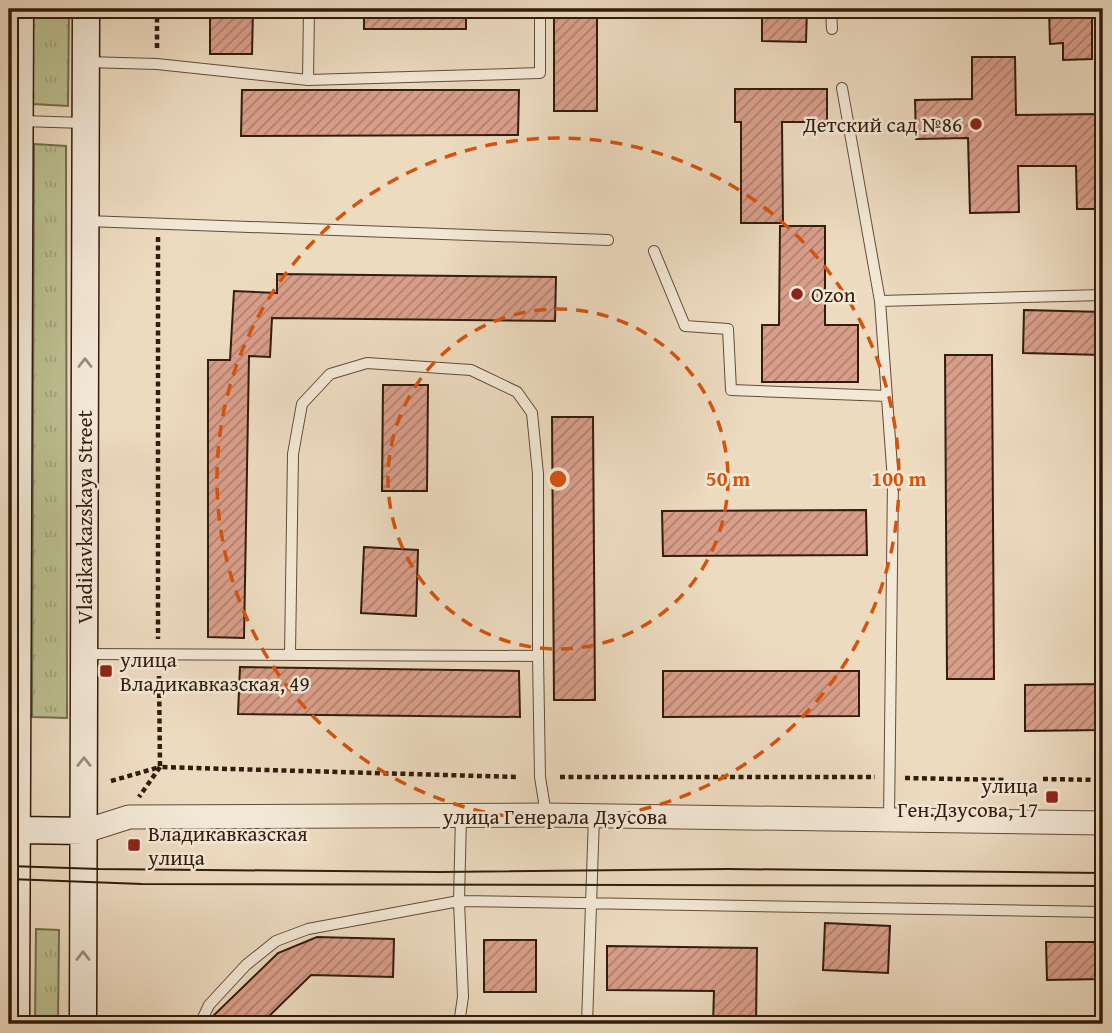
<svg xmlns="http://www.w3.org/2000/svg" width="1112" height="1033" viewBox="0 0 1112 1033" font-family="'Gentium Book Plus',serif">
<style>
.grass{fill:url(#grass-tufts);stroke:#776e4e;stroke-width:2}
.building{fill:url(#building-hatch);stroke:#321c0d;stroke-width:2}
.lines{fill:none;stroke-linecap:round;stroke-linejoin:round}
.service-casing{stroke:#614c3a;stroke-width:12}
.tertiary-casing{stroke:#614c3a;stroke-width:25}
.secondary-casing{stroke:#321c0d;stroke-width:29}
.path{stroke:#321c0d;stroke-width:4.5;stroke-dasharray:5 3.5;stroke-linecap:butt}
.service{stroke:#f3e8d6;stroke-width:10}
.tertiary{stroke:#f3e8d6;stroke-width:23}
.secondary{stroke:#f3e8d6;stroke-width:26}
.tram{stroke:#321c0d;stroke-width:2}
.oneway{stroke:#9c8c7c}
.ring{fill:none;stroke:#d6530c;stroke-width:3.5;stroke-dasharray:12 9}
.poi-dot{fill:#8f2418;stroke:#f3e8d6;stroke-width:2.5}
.labels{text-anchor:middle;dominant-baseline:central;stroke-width:5;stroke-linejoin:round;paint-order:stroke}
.poi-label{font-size:21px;fill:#321c0d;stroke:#f3e8d6;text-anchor:start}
.street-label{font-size:21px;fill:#321c0d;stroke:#f3e8d6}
.centre{fill:#d6530c;stroke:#f3e8d6;stroke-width:3.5}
.ring-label{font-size:21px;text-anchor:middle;font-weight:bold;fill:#d6530c;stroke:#f3e8d6;stroke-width:5;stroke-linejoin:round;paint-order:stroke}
</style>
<defs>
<pattern id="grass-tufts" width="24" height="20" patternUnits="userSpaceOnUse" patternTransform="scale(1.75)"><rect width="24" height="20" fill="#bcbf90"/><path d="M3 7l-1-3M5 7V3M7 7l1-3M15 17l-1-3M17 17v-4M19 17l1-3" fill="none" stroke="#a2a47b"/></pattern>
<pattern id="building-hatch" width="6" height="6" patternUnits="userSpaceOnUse" patternTransform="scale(1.75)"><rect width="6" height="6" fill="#d99e8a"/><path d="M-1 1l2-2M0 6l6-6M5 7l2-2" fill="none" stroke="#b1806f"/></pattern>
</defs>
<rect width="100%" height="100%" fill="#eddbc0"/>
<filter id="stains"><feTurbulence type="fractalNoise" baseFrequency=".00286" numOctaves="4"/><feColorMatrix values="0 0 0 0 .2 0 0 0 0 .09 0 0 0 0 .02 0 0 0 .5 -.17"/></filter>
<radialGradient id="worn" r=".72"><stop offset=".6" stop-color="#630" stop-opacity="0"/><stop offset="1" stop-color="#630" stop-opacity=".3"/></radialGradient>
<path class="grass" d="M33,9h36l-1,97 -35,-2z
M34,144l32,2 1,572 -35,-1z
M36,929l23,1 -1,94h-23z"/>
<path class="building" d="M210,9h43l-1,45h-42z
M364,9h102v20h-102z
M554,9h43v102h-43z
M762,9h45l-1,33 -44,-1z
M1049,9h43v50l-29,1v-17l-13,1z
M972,57h43l1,58 87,-1v95h-26l-1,-43h-58l1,46 -49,1 -2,-75 -52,1 -1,-39 57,-1z
M735,89h92v33h-45l1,101h-42v-101h-6z
M242,90h277l-1,45 -277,1z
M780,226h45v99h33v57h-96v-57h17z
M277,274l279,3 -1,44 -283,-3 -2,39 -21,-1 -5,282 -36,-1v-277h22l4,-69 43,2z
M1024,310l79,2v43l-80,-2z
M945,355h47l2,324h-47z
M383,385h45l-1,106h-45z
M552,417h41l2,283h-41z
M866,510l1,45 -204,1 -1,-45z
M364,547l54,3 -2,66 -55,-3z
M240,667l279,4 1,46 -282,-3z
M663,671h196v45l-196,1z
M1103,684v46l-78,1v-46z
M825,923l65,3 -2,47 -65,-3z
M317,937l77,2 -1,38 -82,-2 -50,49h-53l4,-7 66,-64z
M484,940h52v52h-52z
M1046,942h57v37l-56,1z
M607,946l150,2 -1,76h-43l1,-33 -107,-1z"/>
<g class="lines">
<defs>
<path id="service" d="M831,9l1,20
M86,62l71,2 151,16 232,-7v-64
M308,80l1,-71
M842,88l38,213
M22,121l62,2
M87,221l521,19
M654,251l31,75 43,3 3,61 156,6
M84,654l454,2
M290,654l3,-200 9,-50 28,-30 37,-11 104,7 46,22 15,21 6,61v182l2,121 6,37
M889,819l4,-338 -13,-180 223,-6
M200,1024l9,-19 37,-40 30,-24 32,-12 151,-28 644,11
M459,1024l4,-27 -4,-96 2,-85
M587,1024l7,-208"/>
<path id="tertiary" d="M85,831l44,-14 417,-2 557,8"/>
<path id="secondary" d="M18,830l67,1
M16,1024l4,-1015
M83,1024l3,-1015"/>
</defs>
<use href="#service" class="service-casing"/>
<use href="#tertiary" class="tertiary-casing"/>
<use href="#secondary" class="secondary-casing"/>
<path class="path" d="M157,9v40
M158,237v402
M159,676l1,91 357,10
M560,777h315
M905,778l100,2
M1043,779l60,1
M111,781l49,-14 -21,30"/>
<use href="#service" class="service"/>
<use href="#tertiary" class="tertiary"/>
<use href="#secondary" class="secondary"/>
<path class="tram" d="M9,866l90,3 341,3 288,-3 375,4
M9,879l133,5 961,2"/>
</g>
<defs><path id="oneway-chevron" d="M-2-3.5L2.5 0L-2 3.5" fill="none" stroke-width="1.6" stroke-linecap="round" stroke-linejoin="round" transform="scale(1.75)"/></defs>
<g class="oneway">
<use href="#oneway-chevron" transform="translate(85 363) rotate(-90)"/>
<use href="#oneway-chevron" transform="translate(84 762) rotate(-90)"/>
<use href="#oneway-chevron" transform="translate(83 956) rotate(-90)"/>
</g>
<g class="ring">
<circle cx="558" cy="479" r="170"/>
<circle cx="558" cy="479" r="341"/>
</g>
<g class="poi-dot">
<circle cx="976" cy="124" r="7"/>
<circle cx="797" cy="294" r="7"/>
<rect x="99" y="664" width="14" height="14" rx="3.5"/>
<rect x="1045" y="790" width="14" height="14" rx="3.5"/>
<rect x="127" y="838" width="14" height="14" rx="3.5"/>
</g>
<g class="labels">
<g class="poi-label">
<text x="962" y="124" text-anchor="end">Детский сад №86</text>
<text x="811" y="294">Ozon</text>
<text x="120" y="659">улица<tspan x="120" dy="24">Владикавказская, 49</tspan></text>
<text x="1038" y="785" text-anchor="end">улица<tspan x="1038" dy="24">Ген.Дзусова, 17</tspan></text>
<text x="148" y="833">Владикавказская<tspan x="148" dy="24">улица</tspan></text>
</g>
<g class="street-label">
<text transform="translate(84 517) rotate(-90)">Vladikavkazskaya Street</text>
<text x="555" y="816">улица Генерала Дзусова</text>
</g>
</g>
<circle cx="558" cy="479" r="10" class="centre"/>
<g class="ring-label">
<text x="728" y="486">50 m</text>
<text x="899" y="486">100 m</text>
</g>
<rect width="1112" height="1033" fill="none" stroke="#eddbc0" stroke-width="35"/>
<rect x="10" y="10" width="1091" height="1012" fill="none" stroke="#321c0d" stroke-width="3.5"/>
<rect x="18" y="18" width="1077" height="998" fill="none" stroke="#321c0d" stroke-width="2"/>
<rect width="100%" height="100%" filter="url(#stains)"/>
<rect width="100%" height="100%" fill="url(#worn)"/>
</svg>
